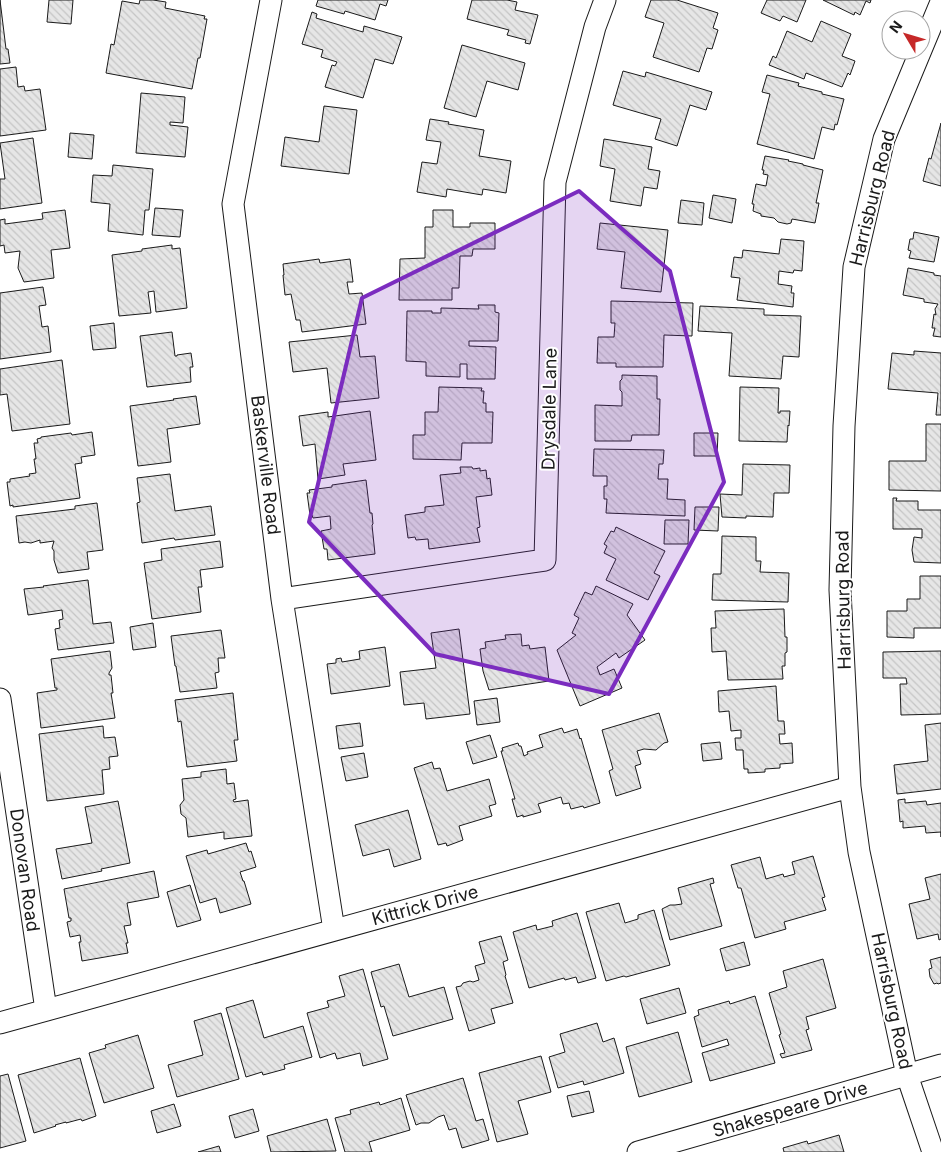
<svg xmlns="http://www.w3.org/2000/svg" width="941" height="1152" viewBox="0 0 941 1152" font-family="Inter,sans-serif">
<style>
.building{fill:url(#building-back-hatch);stroke:#1a1a1a}
.lines{fill:none;stroke-linecap:round;stroke-linejoin:round}
.street-casing{stroke:#1a1a1a;stroke-width:23}
.street{stroke:#fff;stroke-width:21}
.marked{fill:#7b2cbf;fill-opacity:0.2;stroke:#7b2cbf;stroke-width:4;stroke-linejoin:round}
.labels{text-anchor:middle;dominant-baseline:central;stroke-width:4;stroke-linejoin:round;paint-order:stroke}
.street-label{font-size:18px;fill:#1a1a1a;stroke:#fff}
</style>
<defs>
<pattern id="building-back-hatch" width="6" height="6" patternUnits="userSpaceOnUse" patternTransform="scale(1.25)"><rect width="6" height="6" fill="#e6e6e6"/><path d="M-1 5l2 2M0 0l6 6M5-1l2 2" fill="none" stroke="#c5c5c5"/></pattern>
</defs>
<rect width="100%" height="100%" fill="#fff"/>
<path class="building" d="M0,0l6,49h2l2,14 -10,1z
M49,0h24l-2,24 -24,-2z
M140,0h13l13,2 -1,6 40,8 -1,3h3l-7,39h-2l-6,31 -86,-16 5,-29 3,1 8,-44 17,3z
M318,0h70l-2,6 -6,-2 -5,16 -30,-9 -1,3 -28,-8z
M472,0h35l10,2 -2,8 23,5 -8,29 -5,-1 1,-3 -19,-5 2,-5 -42,-11z
M651,0h26l41,13 -5,15 5,2 -6,19 -5,-1 -8,24 -46,-15 11,-34 -19,-6z
M767,0h39l-9,22 -14,-6 -3,5 -19,-8z
M823,0h48l-1,3 -4,-2 -6,14 -5,-3 -1,3z
M312,12l5,2 -1,4 47,14 1,-6 38,11 -9,27 -18,-5 -12,39 -38,-11 7,-22 3,1 2,-4 -16,-5 2,-7 -21,-6z
M821,21l30,13 -9,22 13,5 -5,14 -2,-2 -6,14 -36,-14 -2,6 -35,-14 4,-9 3,2 11,-27 25,11z
M462,45l63,18 -7,27 -31,-9 -11,36 -32,-9z
M16,67l2,20 6,-1 1,5 15,-2 6,41 -46,6v-67z
M623,71l22,6 1,-5 66,20 -6,18 -16,-5 -13,41 -22,-7 6,-20 -48,-14z
M767,75l32,8 -1,3 24,6v2l22,5 -7,26 -2,-1 -1,6 -12,-3 -8,32 -57,-15 13,-50 -8,-2z
M141,93l44,4 -2,26 -13,-1v3l18,2 -3,30 -49,-4z
M324,106l33,4 -8,64 -68,-8 4,-29 34,5z
M430,119l19,3 -1,2 36,6 -5,26 32,5 -5,32 -23,-4 -1,6 -35,-6 -1,8 -29,-5 5,-30 15,2 4,-22 -15,-2z
M941,123v63l-18,-5 6,-23 2,1z
M70,133l24,2 -2,24 -24,-2z
M33,138l9,65 -42,6v-30h5l-5,-36z
M604,139l48,8 -4,22 12,2 -3,18 -13,-2 -3,19 -31,-5 5,-32 -15,-3z
M765,156l24,4 -1,1 15,3v1l20,5 -7,33h3l-4,20 -23,-4 -1,4 -4,1 -9,-2 -4,-4 -13,-2v-2l-8,-3 1,-7h-2l4,-20 10,2 2,-11 -5,-1 1,-4h-2z
M113,165l40,4 -4,41h-4l-2,25 -35,-4 2,-27 -19,-2 2,-27 19,1z
M713,195l23,4 -4,24 -23,-5z
M681,200l23,3 -2,22 -24,-2z
M155,208l28,2 -3,27 -28,-2z
M65,210l5,38 -19,2 3,28 -30,4 -6,-14 2,-17 -15,2 -1,-8 -4,1v-26l5,-1v5l38,-5 -1,-6z
M433,210h20v17h17v-4h25v26h-22l-1,7h-12l-1,32h-7v12h-53l1,-41 25,-1v-31h8z
M600,223l68,7 -7,62 -40,-4 4,-36 -28,-3z
M914,232l25,5 -5,25 -25,-4 2,-7 -3,-1 2,-11h3z
M781,239l23,2 -2,30 -8,-1 -1,3 -14,-2 -1,13 14,2 -1,7h3l-1,14 -56,-7 3,-22 -9,-1 3,-20 8,1 1,-8 36,4z
M172,245v4l8,-1 7,60 -31,4 -2,-21 -6,1 3,21 -32,3 -7,-61 30,-4v-2z
M319,259l1,4 30,-4 3,23h-6l2,12 13,-1 4,31 -64,8 -2,-12h-4l-5,-26 -6,1 -2,-20h1l-1,-11z
M908,268l26,5v2l7,1v61l-8,-1 2,-8h-3l2,-14 2,1 -1,-6 3,-5 -14,-2v-3l-21,-4z
M43,287l3,18 -7,1 3,21 6,-1 3,26 -51,7v-66z
M611,301l82,2 -1,33 -28,-1 -1,32h-47v-4h-19l1,-26h16l1,-14h-4z
M478,305h17v7l4,1 -1,28h-29v5l27,1 -1,32h-28v-15h-7v13l-34,-1v-14l-20,-1 1,-50h25v2h9v-5l38,1z
M700,306l64,3v6l37,1 -2,41 -16,-1 -2,23 -52,-3 3,-43 -34,-2z
M114,323l2,25 -23,2 -3,-24z
M172,332l3,24h2v-1l14,-2 2,14h-3l1,15 -44,5 -7,-51z
M357,335l3,22 15,-1 4,42 -48,5 -4,-35 -34,4 -4,-30z
M914,351l27,2v62h-5l2,-22 -50,-4 4,-36 22,2z
M62,360l8,64 -58,7 -5,-37 -7,1v-26z
M622,375l35,1v23h3l-1,36h-27l-1,6h-36v-36l27,1v-14l-2,-2v-9l2,-2z
M439,387l43,1 -1,3h3l-1,12h3v9h7l-1,31h-30l-1,17 -48,-1v-24h12v-23h13z
M740,387l39,1 -1,25h2v-2h10l-1,15 -1,-1 -1,17 -48,-1z
M196,396l4,28 -33,5 4,33 -33,4 -8,-60 44,-6 -1,-1z
M370,411l6,49 -33,4 2,11 -27,4 -3,-35 -12,2 -4,-30 29,-4v5z
M926,424h15v67l-52,-1v-29h37z
M92,432l3,23 -14,2 1,6 -7,1 5,34 -67,9v-2l-3,1 -3,-24h3v-3l20,-3 -1,-2 7,-1 -2,-14h2l-2,-16h4l-1,-4 4,-1v-1l30,-4 1,2z
M694,433h24l-1,23h-23z
M594,449l70,1 -1,14h-4l-1,15h10l-1,20 18,1v16l-79,-3 1,-14h-3v-13h3v-10h-14z
M743,464l47,1 -1,28h-15l-1,24 -27,-1v2l-24,-1 -2,-23 22,1z
M460,467h12l1,2 7,-1v3l6,-1 1,9 3,-1 2,17 -16,2 4,30 -3,1 3,14 -51,7 -1,-10 -12,1 -1,-3 -7,1 -3,-23 20,-3v-5l19,-2 -4,-30 21,-2z
M170,474l5,37 36,-5 4,29 -40,5 -1,-2 -32,5 -5,-40 3,-1 -3,-24z
M366,480l4,33h2l1,11 -1,1 3,29 -47,6 -1,-11h-3l-3,-18 10,-2 -1,-13 -17,2 -1,-3h-2l-3,-22h3l-1,-3 23,-3v-2z
M893,498h4l-1,3h22v9h23v53l-27,-1 -2,-12 2,-13 8,1v-9h-29z
M97,503l6,47 -16,2 2,17 -31,4 -4,-13v-9l-2,-3 2,-7 -14,2v-3l-9,3 -6,-1 -6,1 -3,-27 59,-7v-3z
M695,507h24l-1,24 -24,-1z
M665,520h24l-1,24h-24z
M616,527l49,24 -11,22 6,3 -12,24 -42,-20 10,-21 -12,-6 3,-7 -3,-2 7,-13 3,1z
M722,536l34,1v24h5l-1,11 29,1 -1,29 -76,-2 1,-26h8z
M220,541l3,26 -23,3 2,17h-4l3,25 -49,7 -8,-56 18,-3 -1,-11z
M920,576h21v52h-27v10l-27,-1v-26h20v-12h13z
M88,580l5,44 18,-2 3,21 -56,7 -3,-21 5,-1 -1,-8 4,-1 -1,-9 -34,5 -4,-26 20,-2 -1,-1z
M596,586l37,18 -6,11 18,25 -26,18 -3,-5 -19,14 3,8 14,-6 8,19 -42,18 -23,-56 19,-15 -4,-2 7,-15 -5,-3 11,-23 7,3z
M784,609l1,28h2v15l-2,1v13h-3l1,13 -55,1 -2,-29 -14,1 -1,-24h5l-1,-17z
M153,623l3,24 -23,3 -3,-23z
M459,629l11,85 -44,5 -2,-16 -20,2 -4,-33 36,-4 -5,-35z
M221,630l4,28h-7l1,14 -4,1 2,15 -37,4 -4,-26h-1l-4,-30z
M521,634l1,12 7,-1 1,4 15,-2 4,34 -60,9 -6,-19 -3,-22 6,-1 -1,-6 21,-3 -1,-4z
M385,647l5,39 -59,8 -4,-30 9,-1v-4l5,-1 1,4 18,-3 -1,-8z
M110,651l2,17 -3,5v2h2l2,18h-2l4,25 -74,10 -4,-35 20,-3v-2h-2l-4,-29z
M941,651v63l-40,1 -1,-31h7l-1,-6h-23v-26z
M776,686l2,35h6l1,13h-6l1,10 12,-1 1,20 -13,1v4l-15,1v3l-17,1v-4h-4l-1,-19h-7l-1,-12h6v-8l-10,1 -2,-20 -10,1 -1,-21z
M233,693l5,47h-4l3,21 -50,6 -6,-46 -3,1 -3,-22z
M497,698l3,24 -23,3 -3,-24z
M659,713l9,29 -4,1 -8,7 -12,-1 -7,2 4,13 -6,2 6,22 -25,8 -7,-25 4,-2 -11,-39z
M360,723l3,23 -24,3 -3,-23z
M941,723v66l-44,5 -3,-29 34,-4 -3,-36z
M103,726l1,12 11,-1 3,19 -9,1 1,12 -8,1 2,24 -57,7 -8,-67z
M562,728l2,5 13,-4 3,10 1,-1 19,65 -16,5 -1,-2 -12,3 -2,-6 -6,1 -2,-7 -23,7 3,8 -18,5v-2l-6,2 -5,-18h3l-14,-48h2l-1,-3 16,-5 1,3h2l3,10 4,-2 -1,-2 16,-5 -4,-12z
M490,735l7,22 -24,7 -7,-22z
M720,742l2,17 -19,2 -2,-17z
M364,753l4,24 -22,4 -5,-24z
M432,762l2,7 6,-1 7,23 42,-12 7,25 -7,2 3,10 -33,10 4,14 -16,6 -1,-3 -8,2 -24,-77z
M226,769l1,15 7,-1 2,16 -3,1 1,2 14,-2 4,36 -28,3v-7l-36,5 -2,-19 -5,-4 -1,-9 4,-5 -2,-21 19,-2v-5z
M905,799v4l21,-2 1,4 14,-2v34v-5l-15,1 -1,-7 -22,2v-7l-3,1 -2,-22z
M118,801l12,62 -29,6 1,2 -40,8 -6,-30 36,-6 -7,-36z
M408,810l13,49 -27,8 -5,-18 -26,7 -8,-31z
M246,843l3,9 2,-1 5,16 -16,5 3,9h1l7,23 -31,9 -4,-15 -16,5 -14,-47 21,-6 1,4z
M813,856l12,41 -3,1 4,12 -42,12 2,7 -31,9 -14,-50h-3l-7,-23 29,-8 6,22 17,-5 1,3 11,-3 -3,-12z
M154,871l5,26 -32,6 4,22 -7,1 4,17h-2l2,10 -46,8 -3,-19h2l-1,-7 -10,2 -3,-15 4,-1v-3h-2l-5,-29z
M941,874v65l-2,1 -1,-6 -21,5 -8,-35 21,-5 -5,-21z
M713,878l1,5 -4,1 12,42 -52,14 -8,-31 8,-4h5l7,-1 -4,-16z
M190,885l11,35 -24,7 -10,-35z
M619,903l6,20 13,-4v-4l16,-5 16,55 -44,12 -2,-1 -18,5 -20,-69z
M577,913l19,65 -18,5 -2,-6 -11,3 -1,-2 -35,10 -16,-56 23,-7 1,5 16,-4 -1,-5z
M501,936l7,24 -5,2 3,13 -1,1 8,27 -22,6 4,14 -26,8 -13,-44 5,-1 2,-3 7,-2 3,1 6,-2 -4,-14 10,-3 -6,-21z
M744,942l6,23 -24,6 -6,-22z
M941,957v26l-3,1 -1,-1 -3,1 -4,-7 -1,-8 3,-1 -2,-8z
M823,959l13,49 -30,9 3,12 -3,1 6,20 -30,8 -2,-4 5,-1 -6,-18 2,-1 -12,-41 18,-6 -4,-16z
M399,964l10,33 35,-10 9,32 -60,17 -9,-30 -3,1 -10,-35z
M363,969l25,90 -25,7 -3,-13 -23,6 -2,-6 -15,5 -13,-45 22,-6 -2,-6 18,-5 -6,-20z
M679,988l7,25 -39,11 -7,-25z
M755,996l20,67 -65,18 -8,-28 27,-8 -2,-6 -25,8 -8,-30 5,-2 -1,-5 31,-9 1,3z
M253,1000l11,38 39,-12 9,31 -28,8 1,4 -22,6 -1,-3 -16,5 -20,-69z
M221,1013l18,66 -62,18 -9,-32 35,-10 -9,-34z
M597,1023l6,19 11,-4 10,35 -40,12 -1,-4 -25,7 -9,-31 16,-5 -5,-18z
M678,1032l14,50 -53,15 -13,-50z
M138,1035l16,53 -50,15 -15,-50 17,-5 -1,-3z
M541,1056l10,36 -33,9 10,33 -31,8 -18,-69z
M80,1058l16,58 -14,5 -1,-2 -15,4v-1l-11,3 1,1 -22,7 -16,-58z
M8,1074l18,67 -26,7v-72z
M463,1078l13,43 7,-2 6,21 -27,8 -6,-20 -7,2 -5,-15 -6,2 -9,6h-8l-5,2 -10,-30z
M589,1091l5,21 -22,5 -5,-21z
M401,1098l9,32 -41,12 3,10h-27l-10,-34 16,-4 -1,-4 29,-8 1,3z
M174,1104l7,22 -24,7 -6,-22z
M253,1109l6,22 -24,7 -6,-22z
M327,1119l9,32 -65,1 -4,-16z
M839,1135l5,17h-60l-1,-4 24,-7 1,3z
M219,1146l2,6h-23z"/>
<g class="lines">
<defs>
<path id="street" d="M271,0l-38,204 49,395 52,331
M921,50l-37,89 -30,128 -10,159 -4,164 10,197 9,65 48,223 26,77
M921,50l20,-48
M282,599l263,-39 10,-378 40,-155 10,-27
M0,699l46,311
M0,1023l850,-236
M638,1152l303,-87"/>
</defs>
<use href="#street" class="street-casing"/>
<use href="#street" class="street"/>
</g>
<path class="marked" d="M579,191l91,80 54,211 -115,212 -174,-40 -126,-132 53,-224z"/>
<g class="labels">
<g class="street-label">
<text transform="translate(872 198) rotate(-76)">Harrisburg Road</text>
<text transform="translate(549 409) rotate(-89)">Drysdale Lane</text>
<text transform="translate(266 465) rotate(83)">Baskerville Road</text>
<text transform="translate(843 600) rotate(-91)">Harrisburg Road</text>
<text transform="translate(25 870) rotate(82)">Donovan Road</text>
<text transform="translate(425 905) rotate(-15)">Kittrick Drive</text>
<text transform="translate(892 1001) rotate(78)">Harrisburg Road</text>
<text transform="translate(790 1109) rotate(-16)">Shakespeare Drive</text>
</g>
</g>
<g transform="translate(906 35) rotate(308)"><circle r="24" fill="#ffffff" stroke="#a3a3a3"/>
<path d="M0-4L9 19L0 12L-9 19Z" fill="#c62828"/>
<text y="-8" font-size="14" font-weight="bold" text-anchor="middle" fill="#1a1a1a">N</text>
</g>
</svg>
